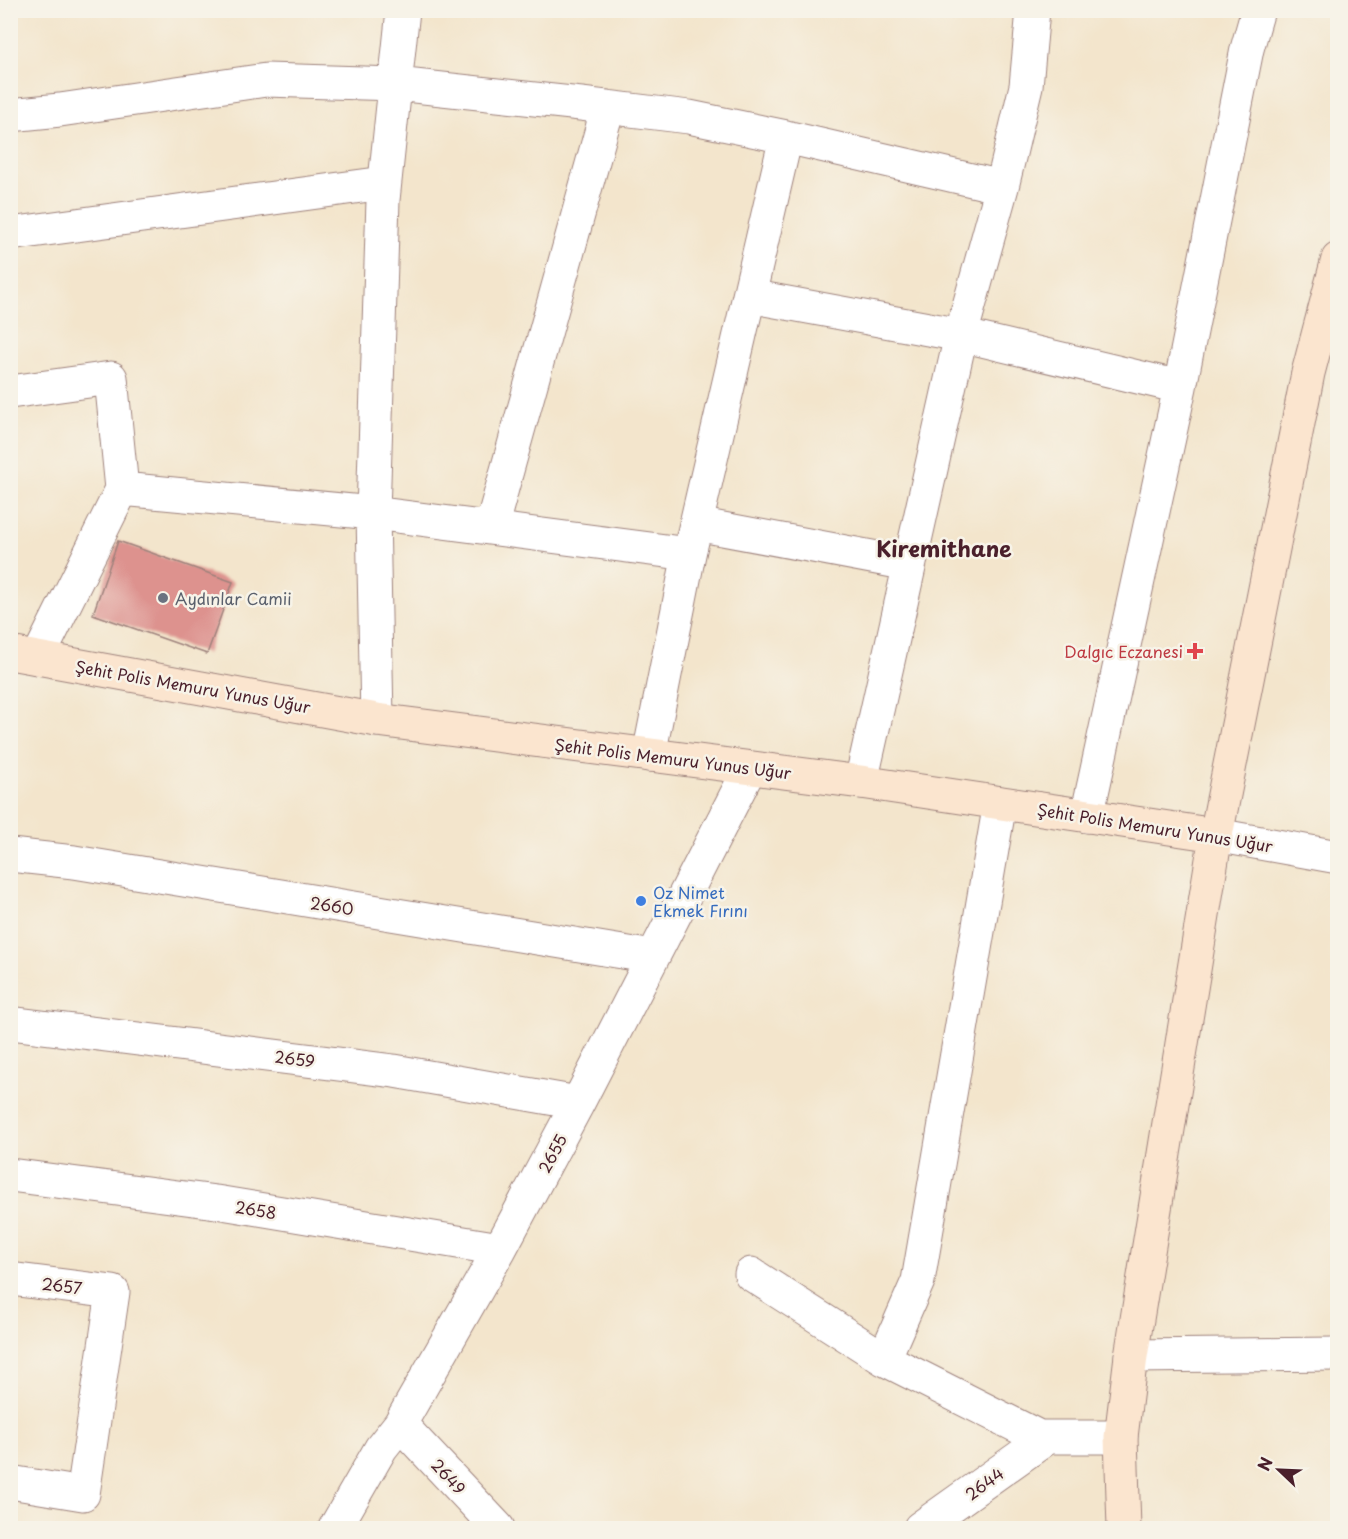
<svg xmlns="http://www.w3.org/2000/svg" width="1348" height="1539" viewBox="0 0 1348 1539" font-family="'Playpen Sans',sans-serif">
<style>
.building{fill:#dd928e}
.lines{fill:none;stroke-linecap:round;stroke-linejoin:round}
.street-casing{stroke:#9e827c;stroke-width:35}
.secondary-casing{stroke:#9e827c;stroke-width:35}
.street{stroke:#fff;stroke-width:33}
.secondary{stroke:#fbe5cf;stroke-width:33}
.worship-dot{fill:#6b7280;stroke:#f7f3e8;stroke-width:2}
.health-dot{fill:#e0444e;stroke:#f7f3e8;stroke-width:2}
.shop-dot{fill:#3f7fe0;stroke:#f7f3e8;stroke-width:2}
.labels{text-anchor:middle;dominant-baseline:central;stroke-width:5;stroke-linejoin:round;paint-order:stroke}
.worship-label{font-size:16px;fill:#5b616d;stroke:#f7f3e8;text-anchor:start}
.health-label{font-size:16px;fill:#be3a42;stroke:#f7f3e8;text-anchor:end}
.street-label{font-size:16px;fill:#4a1f2b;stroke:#f7f3e8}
.shop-label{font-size:16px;fill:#366cbe;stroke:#f7f3e8;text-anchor:start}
.district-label{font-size:22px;font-weight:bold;fill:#4a1f2b;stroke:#f7f3e8}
</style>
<rect width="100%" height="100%" fill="#f7f3e8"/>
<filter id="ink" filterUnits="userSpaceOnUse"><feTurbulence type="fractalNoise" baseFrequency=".0167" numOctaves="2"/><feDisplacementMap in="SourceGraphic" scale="12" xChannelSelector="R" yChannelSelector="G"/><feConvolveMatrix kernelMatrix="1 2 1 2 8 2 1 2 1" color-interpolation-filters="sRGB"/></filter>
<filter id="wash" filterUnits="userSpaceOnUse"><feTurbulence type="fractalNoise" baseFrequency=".008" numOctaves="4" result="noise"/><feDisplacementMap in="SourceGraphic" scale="24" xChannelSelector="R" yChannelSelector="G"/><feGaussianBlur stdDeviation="1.35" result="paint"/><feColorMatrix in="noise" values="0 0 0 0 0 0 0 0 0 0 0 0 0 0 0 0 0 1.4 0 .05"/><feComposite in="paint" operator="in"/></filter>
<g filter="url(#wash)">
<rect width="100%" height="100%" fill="#f3e5cc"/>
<g id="blocks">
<path class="building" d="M118,541l115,41 -26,72 -114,-40z"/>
</g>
</g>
<g filter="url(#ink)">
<use href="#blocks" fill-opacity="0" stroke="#9e827c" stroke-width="1.5"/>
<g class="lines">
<defs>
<path id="street" d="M10,115l50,-5 206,-30 130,4 185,20 108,13 97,20 216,50
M10,234l374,-51
M749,296l212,39 219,52
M10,392l101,-14 11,111
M696,524l213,40
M491,528l117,-421
M38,658l84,-169 251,24 316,41
M377,720l-4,-207 10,-313 20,-190
M649,755l40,-201 97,-417
M861,782l100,-447 41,-148 24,-101 7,-76
M1087,816l93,-429 67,-338 11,-39
M1216,835l122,22
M10,855l64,7 579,95
M10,1023l384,48 184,32
M10,1175l206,27 284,47
M751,1274l133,85 155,78h82
M10,1279l103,13 -30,202 -73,-12
M1131,1356l207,-2
M884,1359l34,-78 82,-478
M400,1424l98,104
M335,1528l46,-80 19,-24 100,-175 78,-146 172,-335
M920,1528l128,-91"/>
<path id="secondary" d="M10,653l367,67 484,62 355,53
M1124,1528l-3,-91 10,-81 85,-521 92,-462 30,-114"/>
</defs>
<use href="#street" class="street-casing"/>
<use href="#secondary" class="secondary-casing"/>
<use href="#street" class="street"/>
<use href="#secondary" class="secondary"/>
</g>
</g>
<circle class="worship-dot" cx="163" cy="598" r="6"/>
<path class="health-dot" d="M1192 642h6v6h6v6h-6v6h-6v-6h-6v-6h6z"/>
<circle class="shop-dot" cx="641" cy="901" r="6"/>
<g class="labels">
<g class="worship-label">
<text x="175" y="598">Aydınlar Camii</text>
</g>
<g class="health-label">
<text x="1183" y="651">Dalgıc Eczanesi</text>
</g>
<g class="street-label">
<text transform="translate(193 686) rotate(10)">Şehit Polis Memuru Yunus Uğur</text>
<text transform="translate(673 758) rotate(7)">Şehit Polis Memuru Yunus Uğur</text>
<text transform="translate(1155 827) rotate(9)">Şehit Polis Memuru Yunus Uğur</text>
<text transform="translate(332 905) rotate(9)">2660</text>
<text transform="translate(295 1058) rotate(7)">2659</text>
<text transform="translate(552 1153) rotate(-62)">2655</text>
<text transform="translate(256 1209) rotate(9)">2658</text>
<text transform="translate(62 1285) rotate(7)">2657</text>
<text transform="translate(449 1476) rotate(47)">2649</text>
<text transform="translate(984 1483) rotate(-36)">2644</text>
</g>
<g class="shop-label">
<text x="653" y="892">Oz Nimet<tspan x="653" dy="18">Ekmek Fırını</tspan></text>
</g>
<g class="district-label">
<text x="944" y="547">Kiremithane</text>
</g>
</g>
<rect width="1348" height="1539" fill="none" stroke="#f7f3e8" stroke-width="36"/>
<g transform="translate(1279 1470) rotate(293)" stroke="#f7f3e8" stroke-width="4.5" paint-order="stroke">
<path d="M0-4.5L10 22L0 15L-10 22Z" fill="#4a1f2b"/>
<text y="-9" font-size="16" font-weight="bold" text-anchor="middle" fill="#4a1f2b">N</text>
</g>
</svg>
